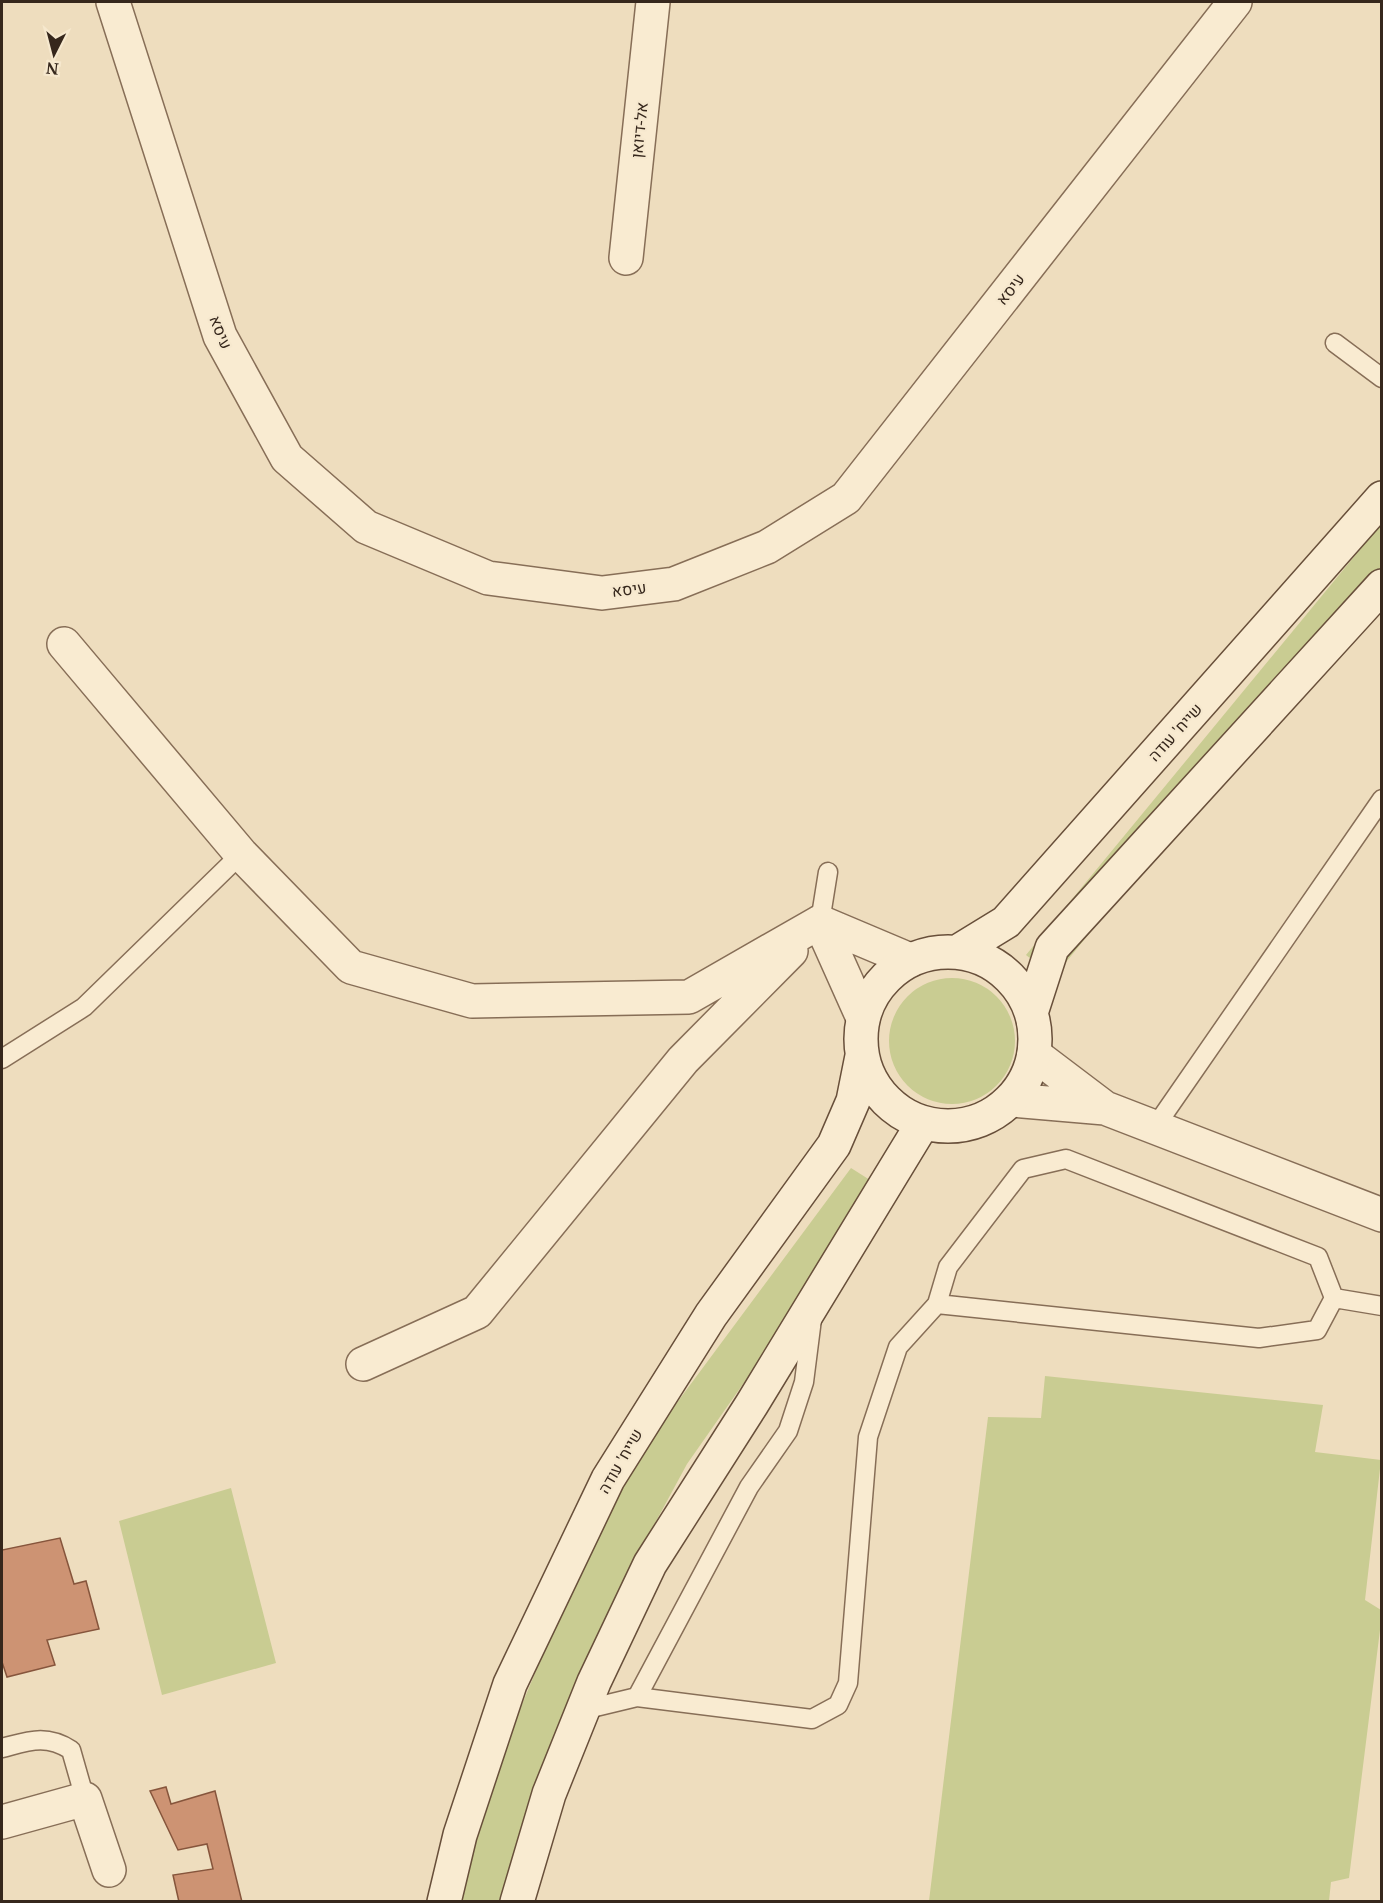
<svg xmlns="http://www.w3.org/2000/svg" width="1383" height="1903" viewBox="0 0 1383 1903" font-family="'Noto Serif',Heebo,serif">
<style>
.green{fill:#c9cc92}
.building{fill:#cd9373;stroke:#86553c;stroke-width:1.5}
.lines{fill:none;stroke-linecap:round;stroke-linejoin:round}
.lane-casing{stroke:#876e57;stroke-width:21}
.street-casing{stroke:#876e57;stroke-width:36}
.secondary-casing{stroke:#684f3a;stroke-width:36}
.lane{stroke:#f9ebd1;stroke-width:18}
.street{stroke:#f9ebd1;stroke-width:33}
.secondary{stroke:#f9ebd1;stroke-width:33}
.labels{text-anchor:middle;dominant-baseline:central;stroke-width:4.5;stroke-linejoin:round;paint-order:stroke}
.street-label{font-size:16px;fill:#36271c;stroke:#f6e8ce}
</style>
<rect width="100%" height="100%" fill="#eeddbe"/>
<path class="green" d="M1381,524v49l-327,404 -28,-22z
M889 1041a63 63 0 1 1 126 0a63 63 0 1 1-126 0Z
M851,1168l30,19 -194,277 -33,61 -96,206 -53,170 -43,1 12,-58 39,-118 55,-132 62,-128z
M1045,1376l278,29 -8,47 66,8 -16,140 16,10v12l-32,256 -18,4 -2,19h-400l59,-484 53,1z
M231,1488l45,175 -114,32 -43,-174z"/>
<path class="building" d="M60,1538l14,46 12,-3 13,48 -52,11 8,25 -48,12 -5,-15v-112z
M166,1787l5,17 44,-13 27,111h-63l-6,-27 40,-6 -6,-25 -29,6 -28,-59z"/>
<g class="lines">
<defs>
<path id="lane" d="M1335,343l47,35
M820,922l8,-50
M2,1059l82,-52 157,-153
M1155,1127l227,-328
M1334,1298l48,8
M637,1697l112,-210 39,-56 16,-49 8,-63
M583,1710l54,-13 175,22 26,-14 10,-22 20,-246 30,-90 39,-43 11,-37 75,-98 43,-10 252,98 16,41 -17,32 -58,8 -322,-34
M2,1748c27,-7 44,-14 69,2l14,49"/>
<path id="street" d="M113,2l107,334 67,122 79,69 122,51 114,15 72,-9 93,-37 79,-49 389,-496
M626,258l27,-256
M64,644l177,210 110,113 121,34 217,-4 131,-75
M820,922l43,96
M820,922l90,38
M1035,1055l70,53 277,107
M1012,1100l93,8
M363,1364l114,-52 206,-252 108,-109
M2,1822l83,-23 24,71"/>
<path id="secondary" d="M861 1039a87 87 0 1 1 174 0a87 87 0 1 1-174 0Z
M957,952l49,-30 376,-424
M1032,1010l20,-62 330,-362
M444,1902l16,-67 50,-151 98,-205 103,-164 123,-170 19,-44 9,-45
M517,1902l32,-108 45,-112 56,-118 102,-160 171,-281"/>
</defs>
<use href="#lane" class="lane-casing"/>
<use href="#street" class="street-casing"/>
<use href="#secondary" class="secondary-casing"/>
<use href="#lane" class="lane"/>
<use href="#street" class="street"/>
<use href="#secondary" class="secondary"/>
</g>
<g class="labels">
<g class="street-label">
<text transform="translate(639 130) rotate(-84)">אל-דיואן</text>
<text transform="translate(1010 289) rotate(-52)">עיסא</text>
<text transform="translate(221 332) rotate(68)">עיסא</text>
<text transform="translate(629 589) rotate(-7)">עיסא</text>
<text transform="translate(1175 732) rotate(-48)">שייח' עודה</text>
<text transform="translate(620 1461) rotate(-60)">שייח' עודה</text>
</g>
</g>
<rect width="1383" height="1903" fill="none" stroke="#36271c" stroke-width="6"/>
<g transform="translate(54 54) rotate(186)" stroke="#f6e8ce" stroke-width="4.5" paint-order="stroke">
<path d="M0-4.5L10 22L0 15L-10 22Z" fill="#36271c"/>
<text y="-9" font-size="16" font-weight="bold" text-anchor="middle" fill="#36271c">N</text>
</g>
</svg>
